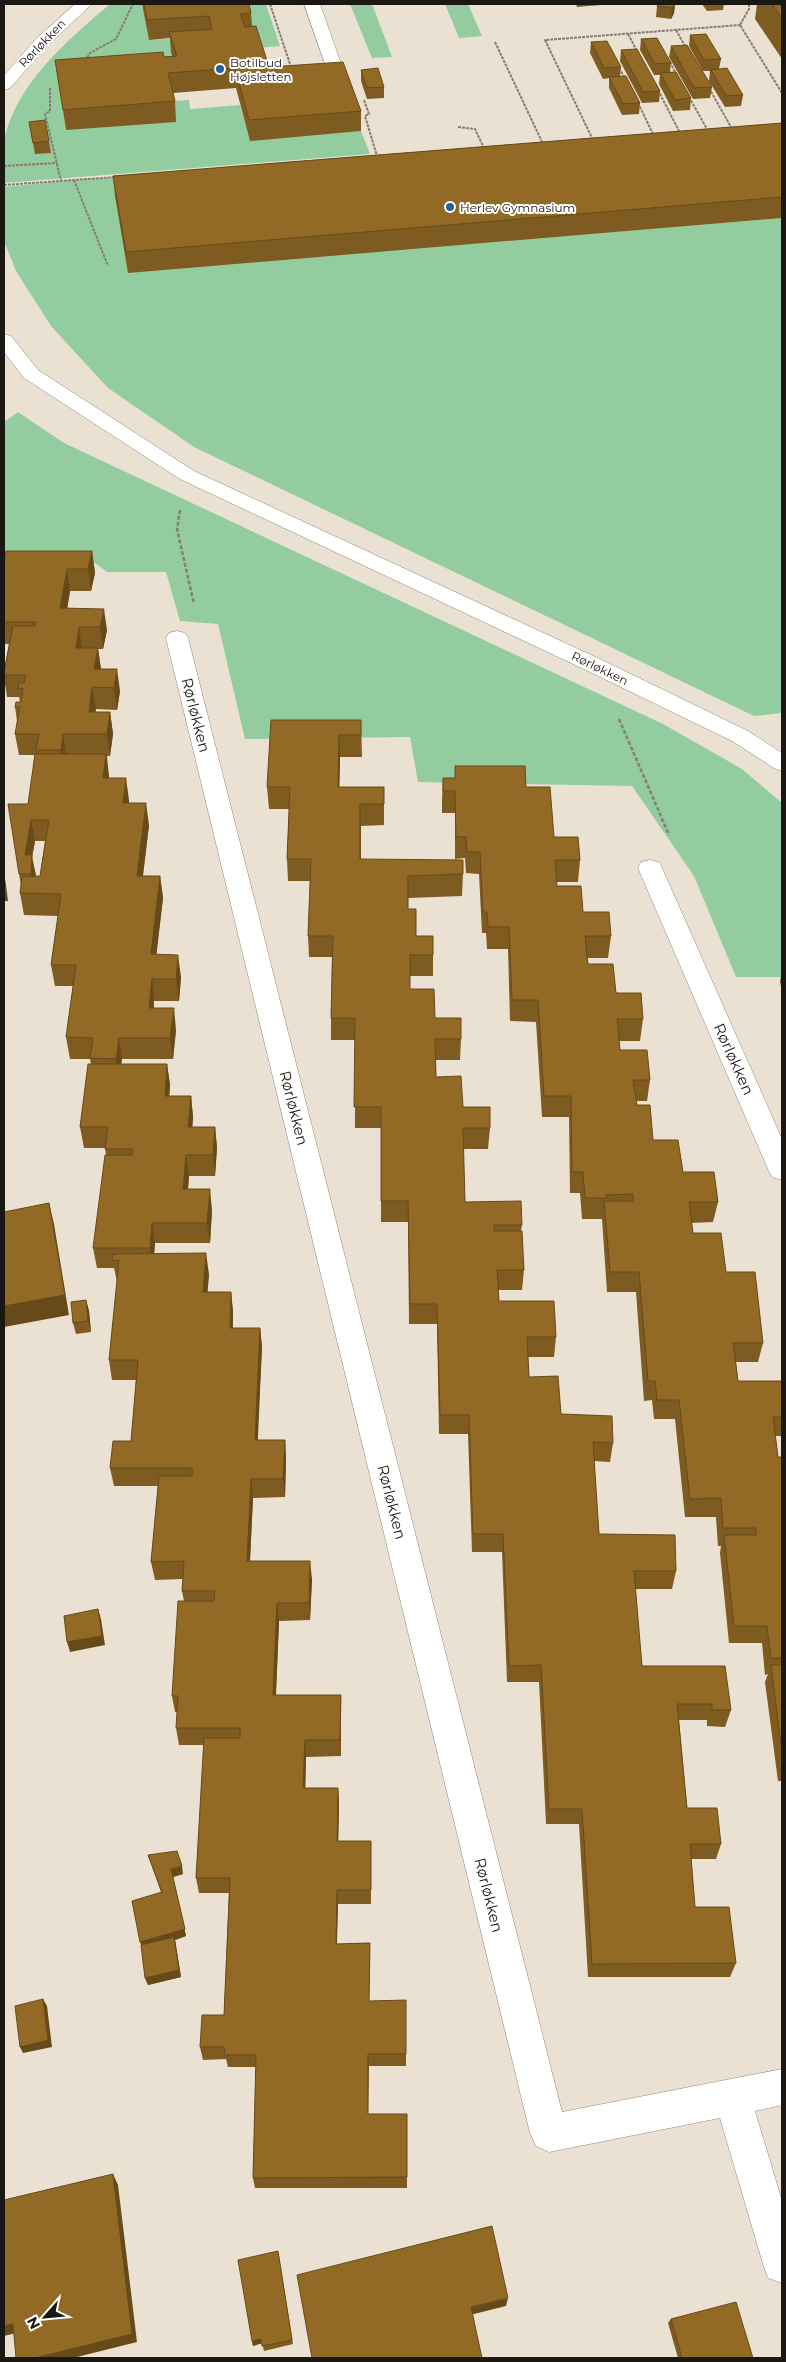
<svg xmlns="http://www.w3.org/2000/svg" width="786" height="2362" viewBox="0 0 786 2362" font-family="Montserrat,sans-serif">
<style>
.green{fill:#93cd9f}
.lines{fill:none;stroke-linecap:round;stroke-linejoin:round}
.service-casing{stroke:#91887b;stroke-width:1}
.minor-casing{stroke:#91887b;stroke-width:1}
.path-far1{stroke:#857e74;stroke-width:2;stroke-dasharray:3 1;stroke-linecap:butt}
.path{stroke:#857e74;stroke-width:2.5;stroke-dasharray:4 2;stroke-linecap:butt}
.service{fill:#fff;fill-rule:evenodd}
.minor{fill:#fff;fill-rule:evenodd}
.wall{fill:#7e5b20;fill-rule:evenodd}
.shaded-wall{fill:#664a1a}
.building{fill:#926a25;stroke:#664a1a}
.poi-dot{fill:#286098;stroke:#fff;stroke-width:2}
.labels{text-anchor:middle;dominant-baseline:central;stroke-width:4;stroke-linejoin:round;paint-order:stroke}
.far-street-label{font-size:12px;fill:#1b1712;stroke:#fff}
.far-poi-label{font-size:12px;fill:#1b1712;stroke:#fff;text-anchor:start}
.street-label{font-size:15px;fill:#1b1712;stroke:#fff}
</style>
<rect width="100%" height="100%" fill="#ebe1d2"/>
<path class="green" d="M110,4h32l7,36 62,-4 -37,26 -116,18 8,50 105,-29 18,-1 1,9 50,-4 10,35 111,-9 9,23 -366,29c0,-14 -2,-29 0,-42 11,-57 65,-102 106,-137z
M245,4h21l14,42 -22,2z
M350,4h22l20,53 -20,1z
M445,4h23l14,32 -23,2z
M534,147l-418,49 12,76 654,-54v495l-28,3 -560,-269 -86,-59 -57,-62 -35,-55 -12,-30v-54l70,-7z
M18,412l46,31 599,281 79,45 40,34v174h-46l-42,-101 -62,-90 -214,-4 -8,-45 -165,2 -27,-115 -38,-3 -14,-49h-59l-12,-9 -91,2v-143z"/>
<g class="lines">
<defs>
<path id="service" d="M304,4h16l26,74 -2,3h-12l-2,-3z"/>
<path id="minor" d="M75,4h17l-45,42 -37,42 -6,2v-15l4,-4 28,-32z
M4,334l7,2 27,34 156,101 410,190 144,70 34,22v18l-8,-3 -42,-27 -144,-70 -408,-192 -156,-101 -20,-26z
M177,631l8,2 3,5 374,1474 220,-43v36l-27,6 27,90v82l-14,-5 -5,-14 -43,-146 -171,34 -13,-6 -6,-13 -364,-1495 3,-5z
M650,860l9,2 3,6 120,271v41l-10,-3 -4,-8 -130,-301 3,-6z"/>
</defs>
<use href="#service" class="service-casing"/>
<use href="#minor" class="minor-casing"/>
<path class="path-far1" d="M270,4l22,66
M749,4v5l-9,16 42,68
M676,30l10,18
M628,34l9,17
M495,42l48,102
M85,61l5,-8 26,-14 17,-35
M670,62l7,14
M619,68l7,12
M50,88v23l-5,3 16,67
M709,88l22,39
M658,90l21,41
M689,97l18,32
M364,100l5,14 -4,2 12,40
M638,103l15,31
M458,127l17,2 9,19
M593,140l-48,-100 195,-15
M4,166l53,-3
M74,180l34,86
M4,185l112,-8"/>
<path class="path" d="M180,510l-3,19 17,75
M619,719l50,116"/>
<use href="#service" class="service"/>
<use href="#minor" class="minor"/>
</g>
<path class="wall" d="M142,4h107l2,9 1,13 17,41 92,44v20l-111,10 -14,-53 -63,5 2,8 1,21 -110,8 -11,-70 109,-3 8,-1 -1,-4 -1,-14 -21,2z
M576,4h37l-36,3z
M675,4l-1,9 -3,6 -15,-2 1,-11z
M702,4h22l-1,6 -16,1z
M757,4h25v55l-27,-40z
M690,35l31,24 -2,10 24,26 -2,11 -16,1 -16,-26 1,-10h-7l-14,-25z
M641,39l30,24 -1,9 21,26 -1,12 -17,1 -14,-27 1,-9h-6l-14,-25z
M591,42l30,25 -1,10 20,26 -1,11 -17,1 -13,-27v-10l-6,1 -13,-26z
M671,46l41,41 -2,11 -17,1 -24,-42z
M621,50l39,41 -1,11 -17,1 -22,-42z
M361,70l23,17v11l-17,1 -6,-18z
M29,122l20,19 2,12 -16,1z
M782,123v95l-654,55 -13,-77 -2,-20z
M92,551l3,22 -4,18h-21l-3,17 40,22 -4,19h-5l3,20 19,22 -3,19 -21,-1 -1,3h15l3,22 -3,22h-3l2,22 20,22v3l20,22 -6,51h17l3,22 -7,56 25,23 -2,24h-25v7l22,22 -3,29h-51l-1,5h46l3,21 -1,11h22l2,21 -1,10h23l2,21 -2,28h-26l-1,13 24,21 -2,33h-55l-1,11 55,20 -2,18h24l2,20v16h27l2,19 -5,93h28l1,19 -1,38 -32,1 -3,63 62,18 -2,41 -31,1 -3,74h65v61l-35,1 -1,31h33l1,16 -1,37h33v63h-33l-1,40 33,-1 -1,58 37,53v12h-37l-1,48 39,63v11h-152l-2,-10 3,-111h-28l-2,-8 -23,1 -3,-13 24,-32 5,-122h-30l-3,-15 8,-133h-25l-3,-17 1,-16h-2l-3,-16 12,-95 -2,-10 1,-12 -28,1 -4,-18 7,-76h-44l-4,-18 21,-27 5,-61h-24l-3,-20 8,-79 -3,-13h-17l-4,-20 13,-93 -1,-7h-21l-4,-21 11,-63 -1,-5h-20l-4,-22 7,-51h-18l-4,-21 7,-49 -34,-1 -4,-22 1,-8 -2,-11 16,-119h-16l-4,-21 2,-13 -2,-14 5,-5 -1,-5h-12l-3,-20v-5l5,-28h-5v-81zM35,841h10l-5,35h-4l-4,-19z
M361,720l1,37h-22l-1,30h45v38l-23,1v33l102,15 -1,22 -54,2v11l8,27 17,19v21h-23v13l25,29 26,21 -1,21h-24v17l27,30 27,21 -2,21h-25l2,53 57,23 -1,6 3,39 -2,20h-24l1,11 57,36 -2,20h-26l1,20 32,37 52,29 -3,19 -16,-1 5,73 77,37 -4,18h-37l7,77 89,44 -6,17 -18,-1v-6h-28l8,88 34,36 -5,15h-25l4,48 41,56 -6,14h-142l-9,-153h-33l-7,-142h-32l-5,-130h-30l-4,-118h-29l-2,-110h-28l-1,-102h-27v-94h-26v-88h-24v-22l1,-61h-23l-1,-21 2,-55h-22l-1,-22 2,-50h-20l-2,-22z
M455,766l71,21 28,50 26,23 -2,22h-22l1,4 26,26 28,24 -3,22h-21l1,6 55,55 -3,22h-21l1,9 30,30 -3,21h-11l1,4 16,35 30,32 35,30 -5,20 -22,1 2,10 33,39 37,71 -5,19h-22l2,19h44v55h-7l3,21h4v324h-4l-13,-99 3,-8 -3,1 -3,-32h-33l-9,-90 1,-7h-3l-2,-29h-31l-10,-98h-21l-2,-19 -8,1 -8,-109h-29l-5,-73h-20l-2,-26h-10l-1,-76h-27l-6,-95 -26,-1 -2,-72h-21l-1,-16h-4l-3,-59 -13,-1 -1,-15 -10,1v-46h-13v-13l1,-22h12z
M782,972v20l-2,-11z
M86,1300l3,11 2,21 -15,2 -3,-11z
M148,1855l35,19 -10,3 13,59 -11,4 6,37 -33,8 -3,-7 -4,-33 20,-53z
M279,2256l14,88 -29,7 -2,-8 -9,3 -1,-5z
M671,2319l82,39h-75l-10,-35z"/>
<path class="shaded-wall" d="M675,4l-1,9 -3,6 1,-11z
M92,551l3,22 -4,18 -3,-22z
M67,569l3,22 -6,39 -4,-22z
M104,609l3,21 -4,19 -3,-22z
M79,627l3,22 -6,-1z
M98,648l3,22 -7,-1z
M117,669l3,22 -3,19 -3,-22z
M92,687l4,22 -4,25 -3,-22z
M110,712l3,22 -3,22 -3,-22z
M63,734l3,22 -2,15 -3,-21z
M339,735l1,22 -1,52 -1,-22z
M106,754l3,22 -3,24 -3,-22z
M126,778l3,22 -3,25 -3,-22z
M146,803l3,22 -9,73 -3,-22z
M31,820l4,21 -3,16 4,19 -1,20 -4,-22 -6,-19z
M4,873l2,12 2,16h-4z
M160,876l3,22 -9,78 -3,-22z
M178,955l3,22 -2,24 -3,-22z
M152,979l2,22 -2,28 -3,-21z
M174,1008l2,22 -3,29 -3,-21z
M119,1038l3,21 -3,21 -3,-21z
M167,1064l3,21 -2,32 -3,-21z
M191,1096l2,21 -2,31 -3,-21z
M215,1127l2,21 -2,28 -2,-21z
M186,1155l3,21 -3,34 -3,-21z
M210,1189l2,21 -2,33 -3,-20z
M49,1203l5,21 15,91 -65,12v-21z
M152,1223l3,20 -2,25 -3,-20z
M206,1253l3,21 -3,38 -3,-20z
M231,1292l2,20 -1,35 -2,-19z
M86,1300l3,11 2,21 -3,-11z
M260,1328l2,19 -5,112 -2,-19z
M285,1440l1,19 -1,38 -2,-18z
M251,1479l2,19 -4,81 -2,-18z
M310,1561l2,18 -2,41 -1,-17z
M277,1603l2,18 -4,91 -2,-17z
M98,1609l3,10 4,26 -35,7 -3,-10z
M341,1695v61l-1,-16z
M305,1740l1,17 -1,47 -2,-16z
M338,1788l1,16 -1,52 -1,-15z
M182,1866l1,8 -10,3 13,59 -11,4 6,37 -33,8 -3,-7 -2,-29 -3,-7 31,-73z
M337,1890l1,14 -2,54v-14z
M43,1999l4,7 5,41 -29,6 -3,-6z
M113,2174l5,11 19,157 -64,16h-38z
M508,2298l-2,8 -36,9 1,-8z
M13,2324l7,8 -16,4v-10z
M261,2339l1,4 -9,3 -1,-5z"/>
<path class="building" d="M144,4h105l2,9 -11,1 5,13 11,-1 13,41 74,-5 18,49 -112,9 -14,-52 -67,5 7,28 -112,9 -8,-50 108,-8 1,5 13,-1 -8,-24 43,-3 -3,-13 -62,4z
M658,4h17l-3,4 -15,-2z
M772,4h10v15z
M706,34l15,25 -17,1 -14,-25z
M657,38l14,25 -16,1 -14,-25z
M607,41l14,26 -17,1 -13,-26z
M687,45l25,42 -18,1 -23,-42z
M637,49l23,42 -17,1 -22,-42z
M378,68l6,19 -17,1 -6,-18z
M727,68l16,27 -17,1 -15,-26z
M676,72l15,26 -16,2 -15,-27z
M626,76l14,27 -17,1 -14,-27z
M45,120l4,21 -16,2 -4,-21z
M782,123v74l-656,55 -13,-76z
M6,551h86l-4,18h-21l-7,39 44,1 -4,18h-21l-3,21h22l-4,21h23l-3,19 -22,-1 -3,25h21l-3,22h-44l-2,16h-25l3,-16h-24l5,-27h-5l1,-5h5l2,-14 -5,1 1,-6h5l2,-8h-22v-3l9,-46h22l1,-4h-32v-59z
M271,720h90v15h-22l-1,52h46v17h-24v55l103,1v14l-55,2v33h8v27h17v19h-23v34h24l1,29h26v21h-26l1,38 25,-1 2,31h27v21h-27l2,74 56,-1 1,24h-28v6h28l2,39h-27l2,31h55l2,36h-29l2,40 29,-1 3,38 51,2 1,27 -20,-1 6,92 76,1 1,36h-42l8,95h83l6,44h-19v-6h-35l10,104h30l4,36h-31l5,63h34l7,56 -144,1 -10,-155h-33l-8,-144 -32,1 -6,-132h-30l-4,-119h-29l-3,-111h-27l-2,-103h-27v-94h-27l1,-89h-24l2,-82h-25l3,-77h-24l3,-72h-23z
M35,754h71l-3,24h23l-3,25h23l-9,73h23l-9,78 27,1 -2,24h-24l-3,29h25l-4,30h-51l-3,21 -26,-1 3,-20 -27,-1 10,-72h-25l10,-71 -41,-1 2,-16 18,-1 9,-56h-18l-6,35h7l-1,19h-12l-11,-70h20z
M455,766h70l1,21h24l4,50h24l2,23h-25l2,26h24l2,26h26l2,24h-26l3,28h25l3,29h25l2,26h-26l3,31h27l3,30h-17l4,25h13l3,35h25l5,32h31l4,30h-29l4,31h28l5,39h29l8,71h-30l5,38h44v36h-9l5,40h4v201h-11l-4,-32h-33l-10,-91h32v-7h-33l-2,-30 -31,1 -11,-99h-22l-2,-19h-7l-9,-109h-29l-6,-71h29v-7l-27,1v3h-21l-2,-26h-11l-1,-76h-27l-6,-96h-26l-3,-73h-21l-1,-15h-4l-3,-60h-13l-1,-15h-10l-1,-46h-12v-13h12z
M4,873l1,16h-1z
M88,1064h79l-2,32h26l-3,31h27l-2,28h-27l-3,34h27l-3,34h-55l-2,25h-57l12,-93h27l1,-6h-28l3,-22h-28z
M49,1203l16,92 -61,11v-94z
M206,1253l-3,39h28l-1,36h30l-5,112h30l-2,39h-32l-4,82h63l-1,42h-32l-4,92h68l-1,45h-35l-2,48h35l-1,53h34v49h-34l-1,54 34,-1 -1,58 37,-1v54h-38v60h39v63l-154,1 3,-123h-31l-1,-8h-24l2,-32h22l6,-137h-34l8,-140h36v-10h-64l2,-32h-6l6,-95h36l1,-10h-33l2,-30 -33,1 8,-86h33v-8h-82l3,-27h18l7,-81h-29l10,-100 -7,1 1,-7z
M86,1300l2,21 -15,2 -2,-21z
M98,1609l4,27 -35,6 -3,-26z
M771,1665h11v88z
M177,1851l5,15 -11,3 14,60 -45,13 -8,-41 30,-9 -14,-37z
M174,1937l5,33 -34,8 -4,-33z
M43,1999l5,41 -28,7 -5,-41z
M113,2174l19,160 -97,24h-19l-3,-34 -9,2v-126z
M492,2226l16,72 -37,9 11,51h-170l-15,-83z
M278,2251l14,89 -30,6 -1,-7 -9,2 -14,-81z
M736,2302l17,56h-71l-11,-39z"/>
<g class="poi-dot">
<circle cx="220" cy="69" r="5"/>
<circle cx="450" cy="207" r="5"/>
</g>
<g class="labels">
<g class="far-street-label">
<text transform="translate(42 43) rotate(-46)">Rørløkken</text>
<text transform="translate(600 668) rotate(26)">Rørløkken</text>
</g>
<g class="far-poi-label">
<text x="230" y="62">Botilbud<tspan x="230" dy="14">Højsletten</tspan></text>
<text x="460" y="207">Herlev Gymnasium</text>
</g>
<g class="street-label">
<text transform="translate(196 715) rotate(76)">Rørløkken</text>
<text transform="translate(734 1059) rotate(66)">Rørløkken</text>
<text transform="translate(294 1108) rotate(76)">Rørløkken</text>
<text transform="translate(392 1502) rotate(76)">Rørløkken</text>
<text transform="translate(489 1895) rotate(76)">Rørløkken</text>
</g>
</g>
<rect width="786" height="2362" fill="none" stroke="#1b1712" stroke-width="10"/>
<g transform="translate(45 2317) rotate(243)" stroke="#ffffff" stroke-width="4" paint-order="stroke">
<path d="M0-4L9 19L0 12L-9 19Z" fill="#1b1712"/>
<text y="-8" font-size="14" font-weight="bold" text-anchor="middle" fill="#1b1712">N</text>
</g>
</svg>
